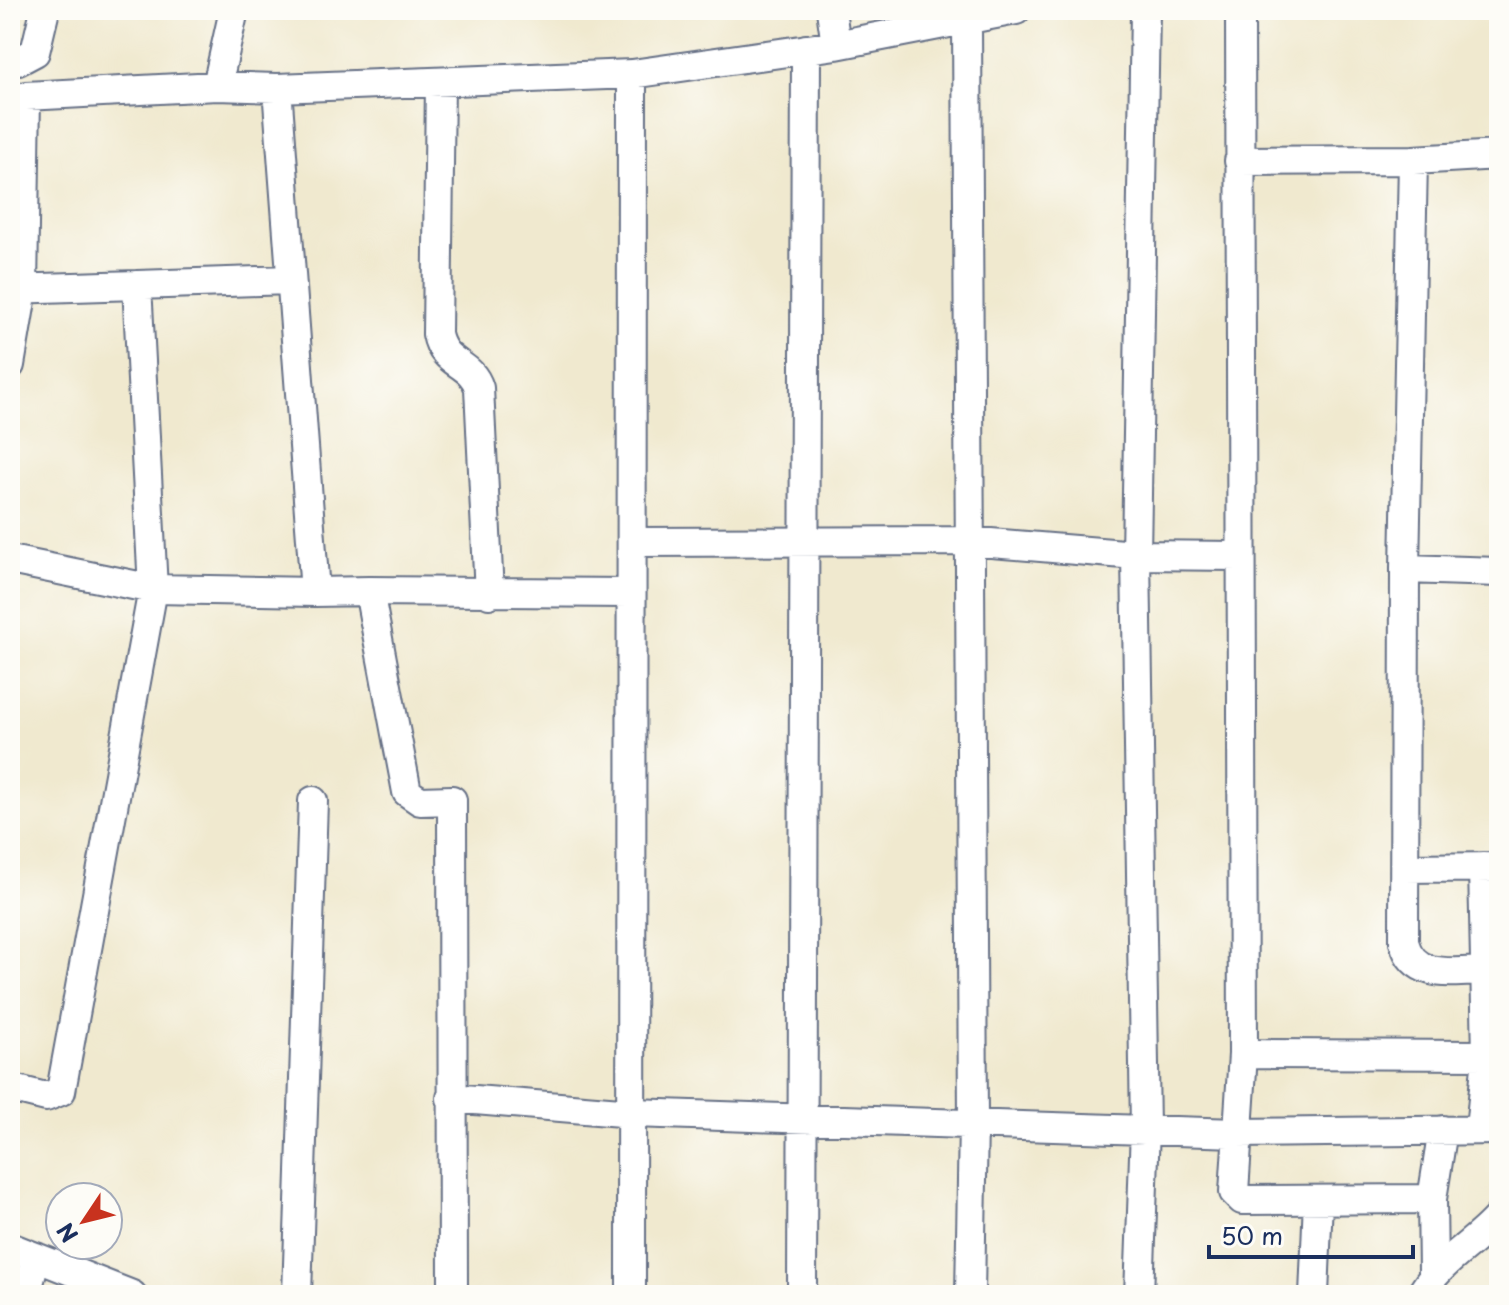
<svg xmlns="http://www.w3.org/2000/svg" width="1509" height="1305" viewBox="0 0 1509 1305" font-family="'Playpen Sans',sans-serif">
<style>
.lines{fill:none;stroke-linecap:round;stroke-linejoin:round}
.minor-casing{stroke:#667086;stroke-width:32}
.minor{stroke:#fff;stroke-width:28}
</style>
<rect width="100%" height="100%" fill="#fdfcf7"/>
<filter id="ink" filterUnits="userSpaceOnUse"><feTurbulence type="fractalNoise" baseFrequency=".0125" numOctaves="2"/><feDisplacementMap in="SourceGraphic" scale="16" xChannelSelector="R" yChannelSelector="G"/><feConvolveMatrix kernelMatrix="1 2 1 2 8 2 1 2 1" color-interpolation-filters="sRGB"/></filter>
<filter id="wash" filterUnits="userSpaceOnUse"><feTurbulence type="fractalNoise" baseFrequency=".006" numOctaves="4" result="noise"/><feDisplacementMap in="SourceGraphic" scale="32" xChannelSelector="R" yChannelSelector="G"/><feGaussianBlur stdDeviation="1.8" result="paint"/><feColorMatrix in="noise" values="0 0 0 0 0 0 0 0 0 0 0 0 0 0 0 0 0 1.4 0 .05"/><feComposite in="paint" operator="in"/></filter>
<g filter="url(#wash)">
<rect width="100%" height="100%" fill="#f0e9cf"/>
</g>
<g filter="url(#ink)">
<g class="lines">
<defs>
<path id="minor" d="M831,10l5,35
M1240,10l3,1044 244,1 -1,11 13,1
M967,22l6,1100 -3,173
M10,60l8,1 17,-9 10,-42
M440,82l-3,252c6,32 34,27 42,54l10,206
M217,86l17,-76
M277,88l38,504 54,-1 38,201 13,9 32,-1 1,495
M1413,160l-8,409 -1,373c11,43 59,27 95,29
M1239,161l174,-1 86,-5
M137,285l153,-5
M10,289l127,-4 16,304 -92,502 -15,6 -36,-9
M10,365l13,-76 3,-193 191,-10 60,2 355,-14 204,-29 180,-35
M632,542l335,-1 169,14 103,1
M10,560l143,29 162,3
M1405,569l94,3
M369,591l261,2
M1483,867l4,188
M1406,868l93,-1
M1243,1054l-9,138 8,8 190,-1
M451,1098l182,15 604,20 262,-3
M1480,1130l6,-64
M10,1247l122,48
M1433,1272l-1,-73 11,-69
M26,1295l10,-38
M297,1295l16,-494
M631,1295l1,-1221
M802,1295l4,-1246
M1139,1295l6,-167 -9,-573 9,-545
M1314,1295l4,-95
M1421,1295c19,-35 53,-50 78,-79"/>
</defs>
<use href="#minor" class="minor-casing"/>
<use href="#minor" class="minor"/>
</g>
</g>
<rect width="1509" height="1305" fill="none" stroke="#fdfcf7" stroke-width="40"/>
<g transform="translate(84 1221) rotate(235)"><circle r="38" fill="#fdfcf7" stroke="#a3aaba" stroke-width="2"/>
<path d="M0-6L14 30L0 20L-14 30Z" fill="#c8321e"/>
<text y="-12" font-size="22" font-weight="bold" text-anchor="middle" fill="#1b2f5e">N</text>
</g>
<path d="M1209 1245v12h204v-12" fill="none" stroke="#1b2f5e" stroke-width="4"/>
<text x="1221" y="1245" font-size="24" fill="#1b2f5e" stroke="#fdfcf7" stroke-width="6" paint-order="stroke">50 m</text>
</svg>
